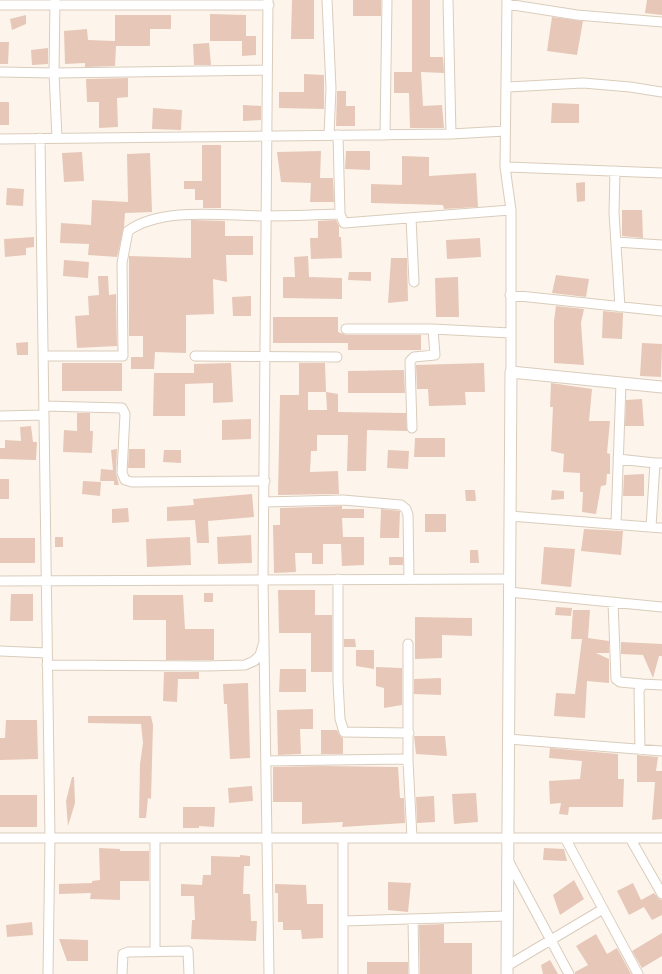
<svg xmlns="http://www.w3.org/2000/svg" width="662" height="974" viewBox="0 0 662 974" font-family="'Space Grotesk',sans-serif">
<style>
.building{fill:#e7c7b8;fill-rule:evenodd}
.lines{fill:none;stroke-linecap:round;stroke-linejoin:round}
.minor-casing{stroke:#daccbc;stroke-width:11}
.tertiary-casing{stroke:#daccbc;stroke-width:13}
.minor{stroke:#fff;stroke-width:9}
.tertiary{stroke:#fff;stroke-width:11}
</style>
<rect width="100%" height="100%" fill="#fdf5eb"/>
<path class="building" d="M292,0h22v39h-23z
M353,0h28v16h-28z
M412,0h18v57h13l1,16 -23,-1 2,34 19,-1 2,23h-34l-1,-35h-15v-21h18z
M647,0h15v15l-17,-2z
M210,14l36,1v21h10v19l-14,1v-15h-32z
M26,15v9l-14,6 -2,-11z
M115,15h56v14h-21v17h-34l-1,20 -30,1v-4l-20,1 -1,-33 23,-2 1,11 27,1z
M552,17l31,4 -6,34 -30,-4z
M0,42h9l-1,22h-8z
M209,43l2,22h-17l-1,-21z
M48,48v16l-16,1 -1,-15z
M304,74l20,1v34l-45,-1v-16h25z
M128,78v19l-11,1 1,29 -19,1v-26h-12l-1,-23z
M337,91h9v15h9v20h-19z
M0,102h9v23h-9z
M552,103l27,1v19h-28z
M243,105l18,1v14l-18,1z
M153,108l29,2 -1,20 -29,-1z
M202,145h19v63h-18v-8h-8v-11h-11v-8h18z
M321,151l-1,27h13l1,24h-24l1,-19 -30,-1 -4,-30z
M346,151h24v19l-25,-1z
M82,152l2,29 -20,1 -2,-29z
M150,153l2,59 -27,1 -1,14 -7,30 -29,-2 1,-11 -29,-1 1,-20 30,2 1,-25 36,2 -1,-48z
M402,156l27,1v19l47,-3 2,34 -34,2 -1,-4 -72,-2v-19l31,1z
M585,182v19l-8,1 -1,-19z
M7,188l17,1 -1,17 -17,-1z
M622,210h20l1,28 -21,-2z
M191,220l34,1v15h28v19h-27l1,27 -14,-3 1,35 -28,1v38l-31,-1 -1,17h-23v-12h12v-21h-14v-80l62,2z
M336,220l3,6v11h2l1,21 -31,1 -1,-21h8v-17z
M34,237v10l-8,1v7l-21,2 -1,-18z
M480,238l1,19 -34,2 -1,-19z
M308,256l1,21 33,1v21l-59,-1v-21h12l-1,-20z
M391,258h16l1,43 -20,2z
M64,260l25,2 -1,16 -25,-2z
M349,272h22v9l-23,-1z
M556,275l33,4 -3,18 -34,-4z
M98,276h10l1,19 7,-1 1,52 -40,2 -2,-32 14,-1 -1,-19 11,-1z
M458,277l1,40h-23l-1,-39z
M251,296v20h-18l-1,-19z
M556,306l28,3 -3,14 3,42 -30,-2v-42z
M603,311l20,2 -1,26 -20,-1z
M273,317h65v15l8,3h75v15h-73v-7h-75z
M28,342v13h-11l-1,-12z
M642,343l20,1 -1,33 -21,-1z
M62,363h60v28h-60z
M231,363l2,39 -20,1v-20l-28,1v32h-32l1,-43h40v-9z
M299,363h26l1,29 12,2v18l68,1 1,18 -40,-1 -1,41h-19l1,-36h-31v16h-6l-1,21 28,-1 1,23 -61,1 2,-100h19zM308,392h18l1,18h-19z
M484,363l1,29h-20l1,13 -37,1 -1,-17h-11l-1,-24z
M404,370l1,23h-57v-22z
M551,383l41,6 -3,32h21l-3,32 3,1v20h-3l-1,11 -5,1 -5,28 -14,-2 1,-20h-3v-19l-17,-1 1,-18 -13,-3 2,-44h-3z
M642,399l2,27h-19l1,-26z
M77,413h13v18h3l-1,22 -29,-1 1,-22 13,1z
M251,419v20l-29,1v-20z
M31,426l2,16h4l-1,18 -36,-1v-11h5v-8l16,1 -1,-14z
M415,438h30v19h-31z
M117,449l-1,24 3,12h-5v-4h-14l1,-12 12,1 -2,-20z
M129,449h16v19h-17z
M164,450h17v13l-18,-1z
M388,450l21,1 -1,18 -21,-1z
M644,474v22h-21l1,-21z
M0,479h9v20h-9z
M83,481l18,1 -1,14 -18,-2z
M465,490h10l1,11h-10z
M552,490l12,1v8l-13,1z
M252,494l2,23 -46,4 1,22h-12l-2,-23 -28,1v-14l27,-2 -1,-6z
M342,506v3h22v9h-22l1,19h21v28l-22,1 -1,-22h-18v20h-11v-11h-17l1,19 -22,1 -1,-48h7v-17z
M128,508l1,14 -17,1v-14z
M381,509l19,2 -1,27h-19z
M425,514h21v18h-21z
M584,529l39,2 -2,24 -40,-4z
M251,535l1,28 -34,1 -1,-27z
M55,537h8v10h-8z
M190,537l1,28 -44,2 -1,-28z
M0,538h35v25h-35z
M544,547l31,2 -4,38 -30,-3z
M470,550h8l1,13h-9z
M389,557h14v8h-14z
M278,590h37v25h17v57h-21v-39h-32z
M204,593h9v9h-9z
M11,594h22v27h-23z
M133,595h50l2,34h29v31h-48v-40h-33z
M556,607l16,1 -1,8 -16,-1z
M573,610h17l-2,28 21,3v12h-13l13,6v24l-22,-2 -2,37 -31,-2 2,-23 19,1 7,-55h-11z
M415,617l57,1v18l-30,-1v23l-27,1z
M344,639h11l1,8h-12z
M621,642l41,2v12h-3l-6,22 -10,-23 -22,-1z
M356,650h18v19l-18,-3z
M376,667l26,1v37l-18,3v-20l-8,-2z
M280,669h26v23h-27z
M164,672h35v7h-21l-1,23 -14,-1z
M441,678v17l-27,-1v-15z
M248,683l2,75 -20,1 -3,-55h-3l-1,-20z
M313,709v20h-13l1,25 -23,1 -1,-45z
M88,716h63l2,9 -2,74 -3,-1 -2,20h-7l1,-54 3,-21 -2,-19 -53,-1z
M6,720h31l1,39 -38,1v-22h5z
M321,730h16l3,6 3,2v16h-22z
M414,736h31l2,20 -31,-2z
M550,748l68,6v25h6l-1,28h-54l-1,8 -9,-1 2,-11 -11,1 -1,-23 31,-2 2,-18 -33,-3z
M637,755l21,2 -2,14h6v48l-10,1 3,-38h-18z
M322,766l76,1 2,31h4l1,25 -63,4 1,-5 -41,2v-22h-29v-35z
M72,777h2l1,26 -7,23 -2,-25z
M252,786l1,15 -24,2 -1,-15z
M476,793l2,29 -24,2 -2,-30z
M0,795h37v32h-37z
M434,796l1,26 -18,1 -1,-26z
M183,807h32l-1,20 -15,-1v2h-16z
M99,848l21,1v2h29v30h-29v19l-30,-1 1,-6 -32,1v-10l33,-1v-2l8,-1z
M544,848l20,1 3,12 -24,-1z
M240,855l10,1v10h-6l-1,28h7l1,27h6l-1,20 -65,-2 1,-19h3l-1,-24h-13v-12l21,1 1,-10h8v-19l29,1z
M574,880l10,19 -24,16 -7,-20z
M388,882l23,1 -3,29 -20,-2z
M633,883l8,17 13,-7 5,6 3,1v15l-10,5 -8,-13 -15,8 -12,-24z
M275,884l31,1 1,19h16v34l-21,1 -1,-9h-18v-8h-5v-29h-3z
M32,922l1,13 -26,2 -1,-12z
M444,924v19h28v31h-52l-1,-49z
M662,933v23l-20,12 -10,-17z
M596,934l11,20 10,-6 14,26h-56v-2l13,-7 -12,-19z
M59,939l29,1v21h-21z
M550,960l8,14h-15l-2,-9z
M367,962h41v12h-41z"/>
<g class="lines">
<defs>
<path id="minor" d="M55,0l-1,73 3,65
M268,0l-5,579 6,395
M327,0l4,88 -2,47
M448,0l3,134
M507,0l-2,167 6,43v162
M507,4l70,11 85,7
M0,5h269
M0,72l54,1 213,-3
M506,87l77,-4 47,4 32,5
M338,135l2,79
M385,135l2,-135
M40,138l10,700 -2,136
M0,139l451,-5 54,-3
M505,167l157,6
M615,171l-1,42 6,94
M411,218l3,64
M616,242l46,3
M510,295l152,16
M346,329h87l77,4
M43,356h80l-1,-93 6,-32c34,-25 98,-15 138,-15 25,0 49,-1 74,-2l4,9 167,-13
M195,356l142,1
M44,406l78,2 3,6 -3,59 3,7 7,2 133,-1
M0,416l44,-1
M412,428l-2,-67 4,-4 21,-2 -2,-26
M618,459l37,4
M264,502l79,-2 58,5 5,4 2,6 1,64
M510,516l152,12
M616,524l5,-141
M651,527l4,-64h7
M338,579v103l2,37 4,13 65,1
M0,581l509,-2
M509,592l153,15
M613,602l3,77 4,3 22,2
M408,644v117
M0,651l47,2
M47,665l160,1 38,-1 9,-4 6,-6 3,-10
M508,739l154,12
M640,750l-1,-59 3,-7 20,1
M266,761l136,-2 6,2 4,77
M0,838h662
M155,838v114
M565,838l73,136
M630,838l32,56
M508,860l61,114
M413,919l1,55
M344,921l163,-5
M507,966l96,-57
M122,974l1,-20 5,-2 60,-1 1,23
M343,974v-136"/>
<path id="tertiary" d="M507,974l4,-602 151,15"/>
</defs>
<use href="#minor" class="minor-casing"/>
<use href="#tertiary" class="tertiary-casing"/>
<use href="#minor" class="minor"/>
<use href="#tertiary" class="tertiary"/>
</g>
</svg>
